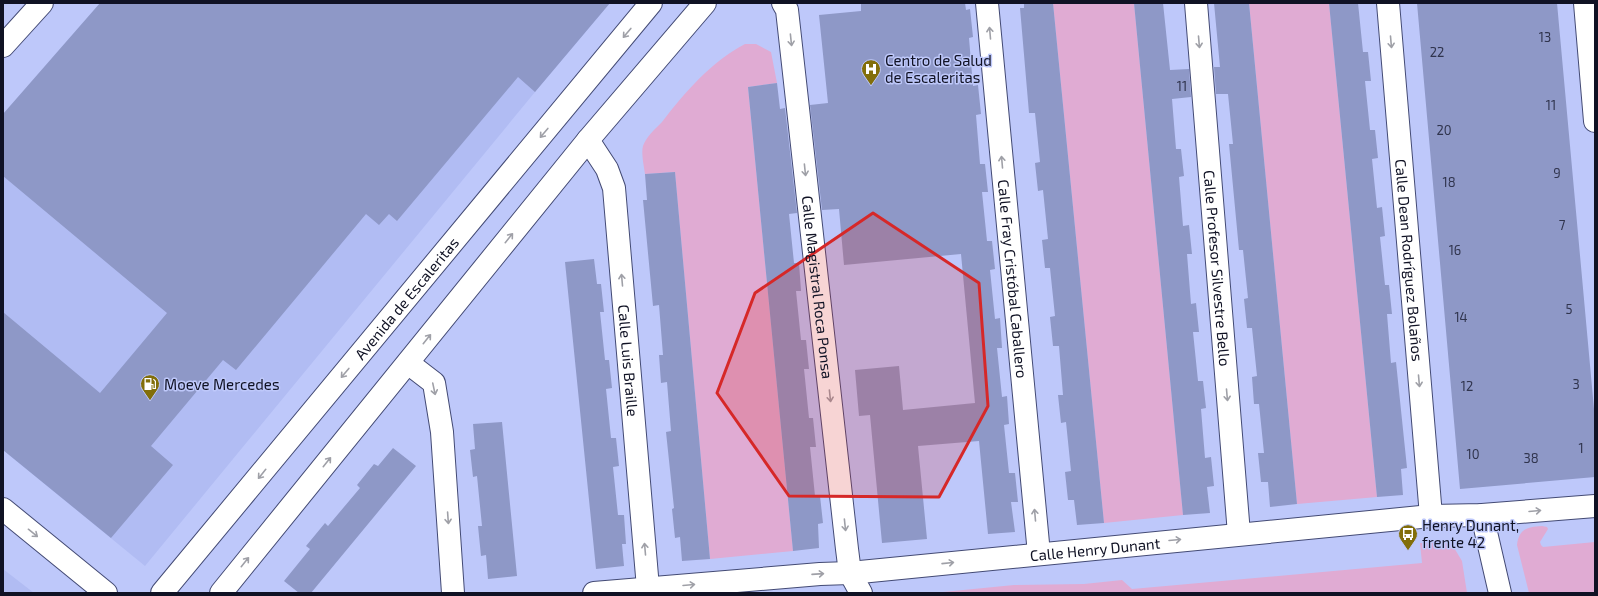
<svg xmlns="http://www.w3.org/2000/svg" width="1598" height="596" viewBox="0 0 1598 596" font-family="'Exo 2',sans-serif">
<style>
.built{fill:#b1bcf3}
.green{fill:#e0abd3}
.building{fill:#8e98c7}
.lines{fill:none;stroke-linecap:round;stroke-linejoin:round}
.minor-casing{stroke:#434a74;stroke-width:24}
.minor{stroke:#fff;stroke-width:22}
.oneway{stroke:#9fa0a7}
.marked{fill:#d62828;fill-opacity:0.2;stroke:#d62828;stroke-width:3;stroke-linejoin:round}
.labels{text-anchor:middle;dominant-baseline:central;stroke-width:3;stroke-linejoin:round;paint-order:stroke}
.number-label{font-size:13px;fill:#30344d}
.poi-label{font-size:15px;fill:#101224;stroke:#bec8fa;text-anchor:start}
.street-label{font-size:15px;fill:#101224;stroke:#bec8fa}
</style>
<rect width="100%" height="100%" fill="#bec8fa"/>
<path class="built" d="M610,3l-75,89 -390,474 -142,-116v-336z
M3,569l31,24h-31z"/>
<path class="green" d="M1053,3h81l49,512 -79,8z
M1249,3h80l48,494 -80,7z
M745,44h11l15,8 6,31 -29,4 45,464 -83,8 -35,-387 -30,2c-1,-7 -4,-21 -2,-28 3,-9 12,-17 19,-24 23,-30 49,-60 83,-78z
M1542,526l5,1 1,2 -8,13 1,3 2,2 52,-5v51h-66l-12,-48c2,-16 10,-18 25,-19z
M1444,542l9,4 9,15 5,32h-534l81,-8 70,-1 38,-4 10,9 290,-26 -2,-20z"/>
<path class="building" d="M100,3h510l-75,89 -17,-15 -121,144 -8,-7 -10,11 -13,-11 -130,156 -13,-10 -72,86 22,19 -62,73 -108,-88v-138l97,81 67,-80 -164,-137v-62z
M861,3h104l1,7 4,-1 3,28 -4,1 4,48 5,-1 3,29 -5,1 4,49h5l3,28h-6l5,49h5l3,28 -5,1 5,49 5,-1 2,30h-5l5,49 5,-1 2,28 -5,1 5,48h6l3,29h-7l4,30 -27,2 -9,-93 -61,5 9,93 -45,4 -12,-128 -11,1 -4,-46 44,-4 4,44 72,-7 -14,-149 -117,11 -5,-56 -17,1 -12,-105 18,-2 -9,-88 42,-4z
M1024,3h29l51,520 -27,2 -3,-25h-6l-3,-28 6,-1 -5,-49 -5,1 -3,-28h5l-4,-49h-6l-3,-29 5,-1 -5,-48h-5l-3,-28 6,-1 -5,-49 -5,1 -3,-28 5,-1 -5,-49h-6l-9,-105h4z
M1134,3h29l7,67 19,-1 2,28 -19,2 4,50h5l3,27 -5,1 4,49 6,-1 3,29h-5l4,50 5,-1 3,29h-6l5,49h5l3,27 -5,1 4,49 6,-1 3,29 -7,1 3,26 -27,2z
M1214,3h35l48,501 -27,3 -2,-25h-7l-3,-29h6l-5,-49h-5l-2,-27 5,-1 -5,-48h-5l-3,-29 4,-1 -5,-48h-4l-10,-106h4l-5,-50h-12l-2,-27h6z
M1329,3h29l5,49h5l3,29h-6l5,49h5l3,28 -6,1 5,49 5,-1 3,29 -5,1 5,48h4l3,29h-5l4,49 5,-1 11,106 -6,1 2,26 -26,2z
M1417,3h140l38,417v57l-135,12z
M777,83l3,26 5,-1 12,105 -8,1 5,49h5l2,28h-5l5,49h5l3,29h-5l5,49h4l3,29h-6l5,49h5l3,27 -5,1 1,24 -26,3 -45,-464z
M675,172l35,387 -28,2 -2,-24 -5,1 -3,-29 2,-1 -8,-76 5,-1 -4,-49 -6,1 -2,-28h4l-4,-50 -6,1 -10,-106h4l-2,-26z
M594,259l3,25h4l3,28h-4l5,48h4l3,28 -6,1 5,49h5l3,28 -6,1 5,48h6l2,29h-4l2,22 -28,3 -31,-307z
M502,422l15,154 -29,3 -2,-24 -5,1 -3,-30h4l-5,-50 -4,1 -3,-27 5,-1 -2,-25z
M393,448l23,18 -105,127h-12l-15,-12 26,-32 -4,-3 19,-23 3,3 32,-38 -3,-3 17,-21 4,2z"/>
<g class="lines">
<defs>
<g id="minor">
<path id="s1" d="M783,3l4,7 60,539 3,24 11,20"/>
<path id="s2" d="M987,3l52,551"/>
<path id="s3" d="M1196,3l43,531"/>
<path id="s4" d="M1388,3l43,513"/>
<path d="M1585,3l10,118"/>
<path d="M3,46l39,-43"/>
<path id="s5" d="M588,140l19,29 7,19 34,400"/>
<path d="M408,363l26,20 8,49 11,161"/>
<path d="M3,509l103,84"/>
<path d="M1482,515l18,78"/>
<path id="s6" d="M162,593l489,-590"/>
<path d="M221,593l367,-453 117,-137"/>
<path id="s7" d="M594,593l226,-19 30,-1 581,-57 51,-1 113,-9"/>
</g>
</defs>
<use href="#minor" class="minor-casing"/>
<use href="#minor" class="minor"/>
</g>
<defs><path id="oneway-shaft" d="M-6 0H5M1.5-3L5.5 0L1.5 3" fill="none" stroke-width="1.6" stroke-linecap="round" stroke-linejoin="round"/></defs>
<g class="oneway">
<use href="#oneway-shaft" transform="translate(627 33) rotate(130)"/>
<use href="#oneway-shaft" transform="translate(990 33) rotate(-95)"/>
<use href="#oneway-shaft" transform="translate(791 40) rotate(84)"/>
<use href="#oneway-shaft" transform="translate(1199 42) rotate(85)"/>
<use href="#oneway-shaft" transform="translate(1391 42) rotate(85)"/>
<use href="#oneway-shaft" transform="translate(544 133) rotate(130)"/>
<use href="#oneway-shaft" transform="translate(1002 162) rotate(-95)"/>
<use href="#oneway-shaft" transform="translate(805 170) rotate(84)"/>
<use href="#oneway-shaft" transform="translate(509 238) rotate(-51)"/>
<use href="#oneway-shaft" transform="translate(622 280) rotate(-95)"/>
<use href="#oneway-shaft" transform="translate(427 339) rotate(-51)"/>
<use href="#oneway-shaft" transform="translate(345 373) rotate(130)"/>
<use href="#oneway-shaft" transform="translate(1419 381) rotate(85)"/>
<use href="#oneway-shaft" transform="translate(434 389) rotate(78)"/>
<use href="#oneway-shaft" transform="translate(1227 395) rotate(85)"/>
<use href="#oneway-shaft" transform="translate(830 396) rotate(84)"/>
<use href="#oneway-shaft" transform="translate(327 462) rotate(-51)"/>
<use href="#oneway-shaft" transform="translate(262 474) rotate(129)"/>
<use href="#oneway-shaft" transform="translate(1535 511) rotate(-5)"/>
<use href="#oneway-shaft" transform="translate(1035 515) rotate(-95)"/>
<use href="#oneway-shaft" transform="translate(448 518) rotate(86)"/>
<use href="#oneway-shaft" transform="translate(845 525) rotate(84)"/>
<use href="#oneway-shaft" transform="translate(33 533) rotate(39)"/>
<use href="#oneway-shaft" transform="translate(1175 540) rotate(-5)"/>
<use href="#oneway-shaft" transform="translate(645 549) rotate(-95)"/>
<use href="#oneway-shaft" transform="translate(245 562) rotate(-51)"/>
<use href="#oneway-shaft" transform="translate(948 563) rotate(-6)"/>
<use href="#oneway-shaft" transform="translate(818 574) rotate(-4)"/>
<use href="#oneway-shaft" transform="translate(689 585) rotate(-5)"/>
</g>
<path class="marked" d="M873,213l106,70 9,123 -49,91 -150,-1 -72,-103 38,-100z"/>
<defs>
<symbol id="hospital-pin" viewBox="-11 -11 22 30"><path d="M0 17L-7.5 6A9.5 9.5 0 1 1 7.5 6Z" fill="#826e0a" stroke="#bec8fa"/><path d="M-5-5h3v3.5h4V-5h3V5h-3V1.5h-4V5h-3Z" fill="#fff"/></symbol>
<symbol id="fuel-pin" viewBox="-11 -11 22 30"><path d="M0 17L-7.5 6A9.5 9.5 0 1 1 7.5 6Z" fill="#826e0a" stroke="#bec8fa"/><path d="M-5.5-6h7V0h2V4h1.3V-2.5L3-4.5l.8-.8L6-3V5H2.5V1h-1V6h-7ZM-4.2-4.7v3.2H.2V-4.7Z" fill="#fff"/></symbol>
<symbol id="bus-pin" viewBox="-11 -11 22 30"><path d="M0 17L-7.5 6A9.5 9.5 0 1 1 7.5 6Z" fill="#826e0a" stroke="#bec8fa"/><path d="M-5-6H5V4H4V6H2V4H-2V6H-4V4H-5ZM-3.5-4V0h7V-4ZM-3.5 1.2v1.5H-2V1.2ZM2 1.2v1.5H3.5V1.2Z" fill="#fff"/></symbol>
</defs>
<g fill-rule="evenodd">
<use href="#hospital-pin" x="860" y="58" width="22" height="30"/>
<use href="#fuel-pin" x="139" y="373" width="22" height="30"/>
<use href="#bus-pin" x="1397" y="523" width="22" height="30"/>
</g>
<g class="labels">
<g class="number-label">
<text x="1545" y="37">13</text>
<text x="1437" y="52">22</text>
<text x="1182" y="86">11</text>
<text x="1551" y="105">11</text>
<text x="1444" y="130">20</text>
<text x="1557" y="173">9</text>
<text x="1449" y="182">18</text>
<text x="1562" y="225">7</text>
<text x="1455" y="250">16</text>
<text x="1569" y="309">5</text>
<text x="1461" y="317">14</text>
<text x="1576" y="384">3</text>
<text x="1467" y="386">12</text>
<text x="1581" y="448">1</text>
<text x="1473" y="454">10</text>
<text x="1531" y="458">38</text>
</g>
<g class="poi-label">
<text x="885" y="60">Centro de Salud<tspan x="885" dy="17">de Escaleritas</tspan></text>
<text x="164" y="384">Moeve Mercedes</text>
<text x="1422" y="525">Henry Dunant,<tspan x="1422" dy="17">frente 42</tspan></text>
</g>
<g class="street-label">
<text stroke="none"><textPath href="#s4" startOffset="258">Calle Dean Rodríguez Bolaños</textPath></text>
<text stroke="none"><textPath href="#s3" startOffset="266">Calle Profesor Silvestre Bello</textPath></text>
<text stroke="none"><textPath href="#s2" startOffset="277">Calle Fray Cristóbal Caballero</textPath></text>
<text stroke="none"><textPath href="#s1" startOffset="287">Calle Magistral Roca Ponsa</textPath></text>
<text stroke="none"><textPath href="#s6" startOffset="383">Avenida de Escaleritas</textPath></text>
<text stroke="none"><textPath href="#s5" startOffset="228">Calle Luis Braille</textPath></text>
<text stroke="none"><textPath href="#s7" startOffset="503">Calle Henry Dunant</textPath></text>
</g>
</g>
<rect width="1598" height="596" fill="none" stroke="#101224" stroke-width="8"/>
</svg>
